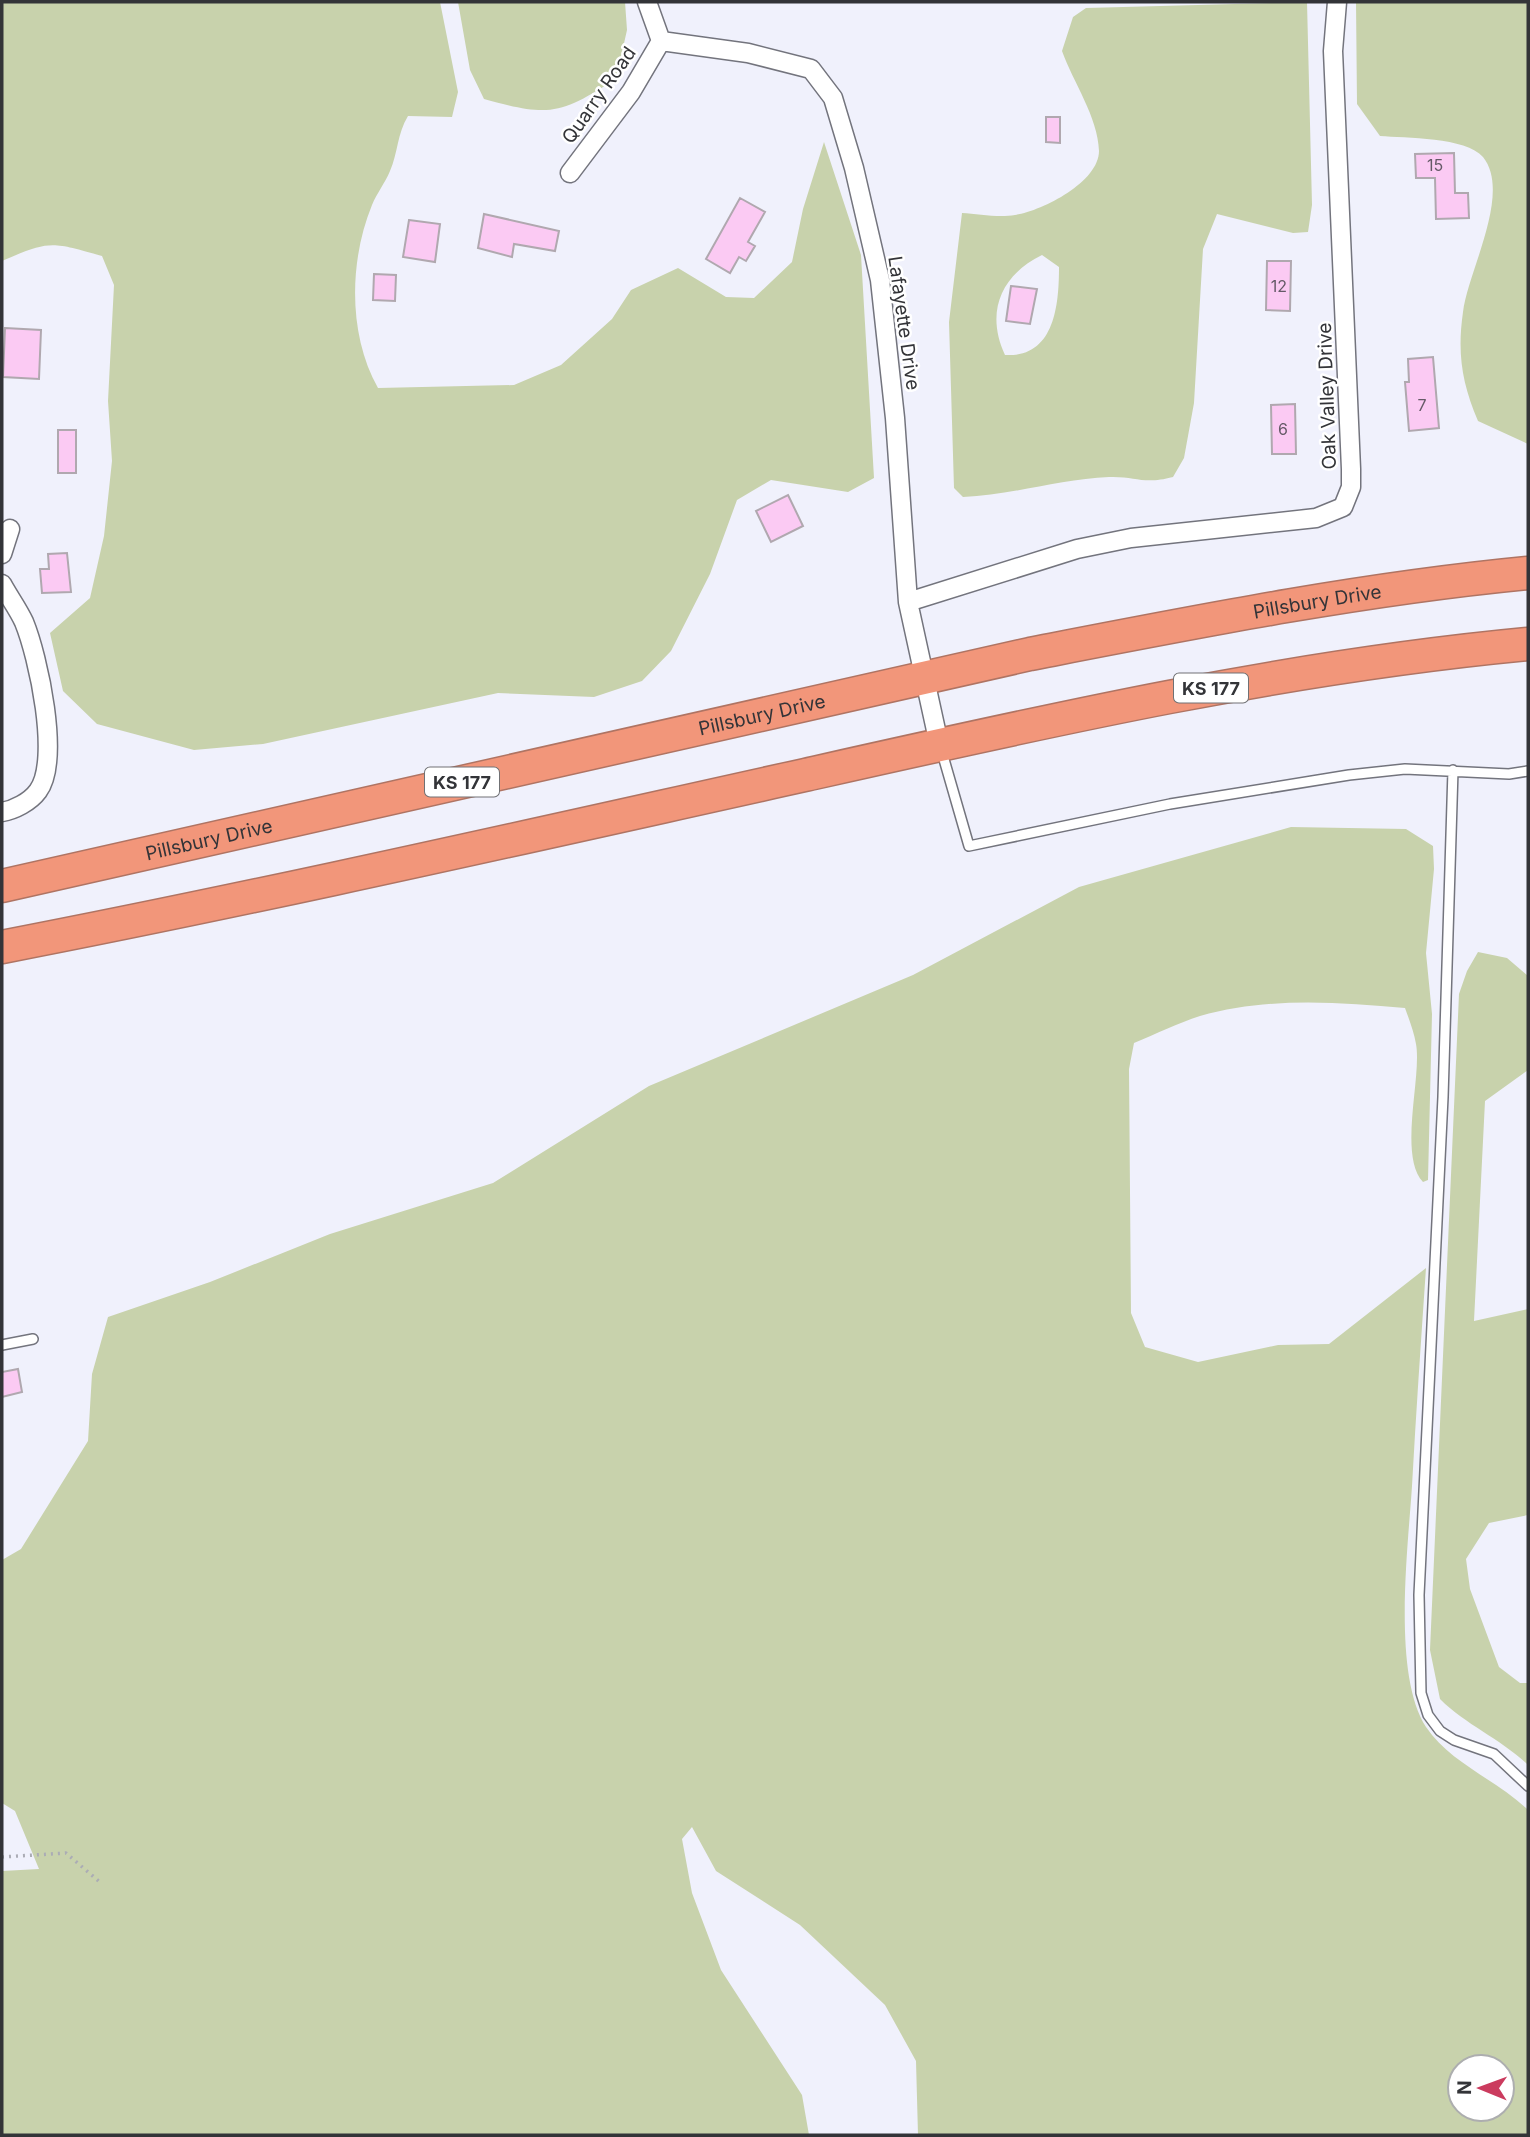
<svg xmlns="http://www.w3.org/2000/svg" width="1530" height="2137" viewBox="0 0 1530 2137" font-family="Inter,sans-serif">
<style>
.green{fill:#c8d2ac;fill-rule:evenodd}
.building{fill:#fbcaf3;stroke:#b0a8af;stroke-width:2}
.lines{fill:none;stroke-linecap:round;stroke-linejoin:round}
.lane-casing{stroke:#73747d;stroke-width:12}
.street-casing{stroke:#73747d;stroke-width:21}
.highway-casing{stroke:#af7463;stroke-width:35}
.path{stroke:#abacb5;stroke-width:3.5;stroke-dasharray:2 5;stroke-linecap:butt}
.lane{stroke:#fff;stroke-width:9}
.street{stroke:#fff;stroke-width:18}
.highway{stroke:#f2967a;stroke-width:32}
.labels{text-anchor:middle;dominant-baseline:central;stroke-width:5;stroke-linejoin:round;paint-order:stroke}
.number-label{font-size:16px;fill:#655a67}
.shield{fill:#fff;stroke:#707174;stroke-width:2}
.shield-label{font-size:18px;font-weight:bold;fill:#333438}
.street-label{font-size:19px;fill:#333438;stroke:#fff}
</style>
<rect width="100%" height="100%" fill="#f0f1fc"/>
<path class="green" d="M2,2h438l18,90 -6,25 -44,-1c-11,18 -10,37 -18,55 -5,12 -13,22 -18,34 -23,56 -24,130 6,183l136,-3 47,-20 51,-46 19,-29 47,-22 48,29 28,1 38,-36 11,-53 21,-67 37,113 13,223 -26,14 -77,-12 -34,20 -27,74 -39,77 -29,30 -48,16 -96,-4 -235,51 -69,6 -97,-26 -34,-33 -13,-58 40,-35 14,-62 8,-75 -4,-60 6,-116 -12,-29c-51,-14 -51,-16 -100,5z
M458,2h167l2,28 -11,49c-57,36 -66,38 -132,20l-14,-29z
M1307,2l5,203 -4,27 -15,1 -76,-19 -14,35 -9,154 -10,55 -11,19c-30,8 -37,-1 -64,0 -49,2 -97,18 -146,20l-9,-9 -5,-166 13,-109c16,1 37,5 53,2 27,-4 84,-33 84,-64 -1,-34 -26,-69 -37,-100l11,-34 13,-9zM1042,255l17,12c0,37 -4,91 -54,88 -20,-43 -4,-80 37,-100z
M1356,2h172v442l-50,-23c-16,-38 -21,-67 -15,-109 5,-41 49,-119 20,-155 -17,-20 -78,-19 -103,-21l-23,-32z
M1291,827l115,2 27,17 1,23 -8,84 6,61 -4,166 -5,2c-25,-27 -1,-105 -7,-138 -2,-12 -7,-25 -11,-36 -69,-6 -138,-11 -205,8 -22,7 -44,18 -66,27l-5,26 2,244 14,34 53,15 80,-17 51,-1 97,-76c-5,73 -10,145 -14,218 -4,62 -20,188 14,241 24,36 71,53 102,83v325h-610l-2,-74 -31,-56 -85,-80 -84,-54 -24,-44 -10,12 10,54 29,77 81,125 7,40h-807v-264l37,-2 -24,-58 -13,-8v-243l19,-11 67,-108 4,-67 16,-57 102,-35 120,-48 163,-51 156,-97 264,-111 166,-88zM1502,2067v42h-42v-42z
M1478,952l29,6 21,18v94l-43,31 -11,220 54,-12v206l-39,8 -23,36 4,30 29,78 21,16h8v82c-27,-26 -62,-40 -88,-66l-10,-49 29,-656 8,-23z"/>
<path class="building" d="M1046,117h14v26l-14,-1z
M1454,153l1,40h13l1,25 -33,1 -1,-41h-19l-1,-24z
M740,198l25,14 -17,30 7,4 -9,15 -7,-4 -9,16 -24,-14z
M484,214l75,17 -4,20 -41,-7 -2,13 -34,-9z
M409,220l31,4 -5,38 -32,-5z
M1267,261h24l-1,50 -24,-1z
M374,274l22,1 -1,26 -22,-1z
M1011,286l26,3 -7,35 -24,-3z
M5,328l36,2 -2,49 -36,-2z
M1433,357l6,71 -30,3 -4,-49h4l-1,-23z
M1295,404l1,50h-24l-1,-49z
M58,430h18v43h-18z
M788,495l15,31 -32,16 -15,-31z
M67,553l4,39 -29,1 -2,-24h9l-1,-15z
M18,1369l4,23 -20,5v-25z"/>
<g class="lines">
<defs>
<path id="lane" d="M941,749l28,97 201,-42 179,-29 56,-6 104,5 19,-3
M1453,770l-10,327 -24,498 2,98 7,22 12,16 14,9 40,14 34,32
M2,1345l31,-6"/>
<path id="street" d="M647,2l14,39
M661,41l87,12 63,16 22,29 21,70 26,112 15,138 13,184 31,142
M570,173l61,-81 30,-51
M2,554l8,-25
M2,584c7,13 16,25 22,38 14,34 37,138 14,169 -8,11 -24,19 -36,21
M908,602l169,-53 54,-11 185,-20 27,-11 8,-20v-18l-18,-418 4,-49"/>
<g id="highway">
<path id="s1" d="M2,886l1028,-232c165,-32 331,-65 498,-81"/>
<path d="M2,947c269,-52 536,-113 803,-172 240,-54 478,-108 723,-131"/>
</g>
</defs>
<use href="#lane" class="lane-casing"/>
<use href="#street" class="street-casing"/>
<use href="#highway" class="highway-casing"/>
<path class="path" d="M2,1857l64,-4 36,31"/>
<use href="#lane" class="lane"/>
<use href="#street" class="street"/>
<use href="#highway" class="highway"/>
</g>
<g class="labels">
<g class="number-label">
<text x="1435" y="165">15</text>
<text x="1279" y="286">12</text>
<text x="1422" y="405">7</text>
<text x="1283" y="429">6</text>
</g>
<g class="shield">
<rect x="1174" y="673.5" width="74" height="29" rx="5"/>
<rect x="425" y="767.5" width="74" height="29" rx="5"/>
</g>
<g class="shield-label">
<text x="1211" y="688">KS 177</text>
<text x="462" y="782">KS 177</text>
</g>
<g class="street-label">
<text transform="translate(599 95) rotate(-55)">Quarry Road</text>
<text transform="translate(904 323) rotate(82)">Lafayette Drive</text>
<text transform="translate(1327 396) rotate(-92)">Oak Valley Drive</text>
<text stroke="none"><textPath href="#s1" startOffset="1346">Pillsbury Drive</textPath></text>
<text stroke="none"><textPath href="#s1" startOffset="779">Pillsbury Drive</textPath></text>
<text stroke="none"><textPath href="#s1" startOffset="212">Pillsbury Drive</textPath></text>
</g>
</g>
<rect width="1530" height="2137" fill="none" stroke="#333438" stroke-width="7"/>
<g transform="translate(1481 2088) rotate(271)"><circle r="33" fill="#ffffff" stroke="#adaeaf" stroke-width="2"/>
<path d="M0-5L12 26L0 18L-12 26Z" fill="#cb3b5e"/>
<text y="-10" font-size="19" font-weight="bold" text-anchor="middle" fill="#333438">N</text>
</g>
</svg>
